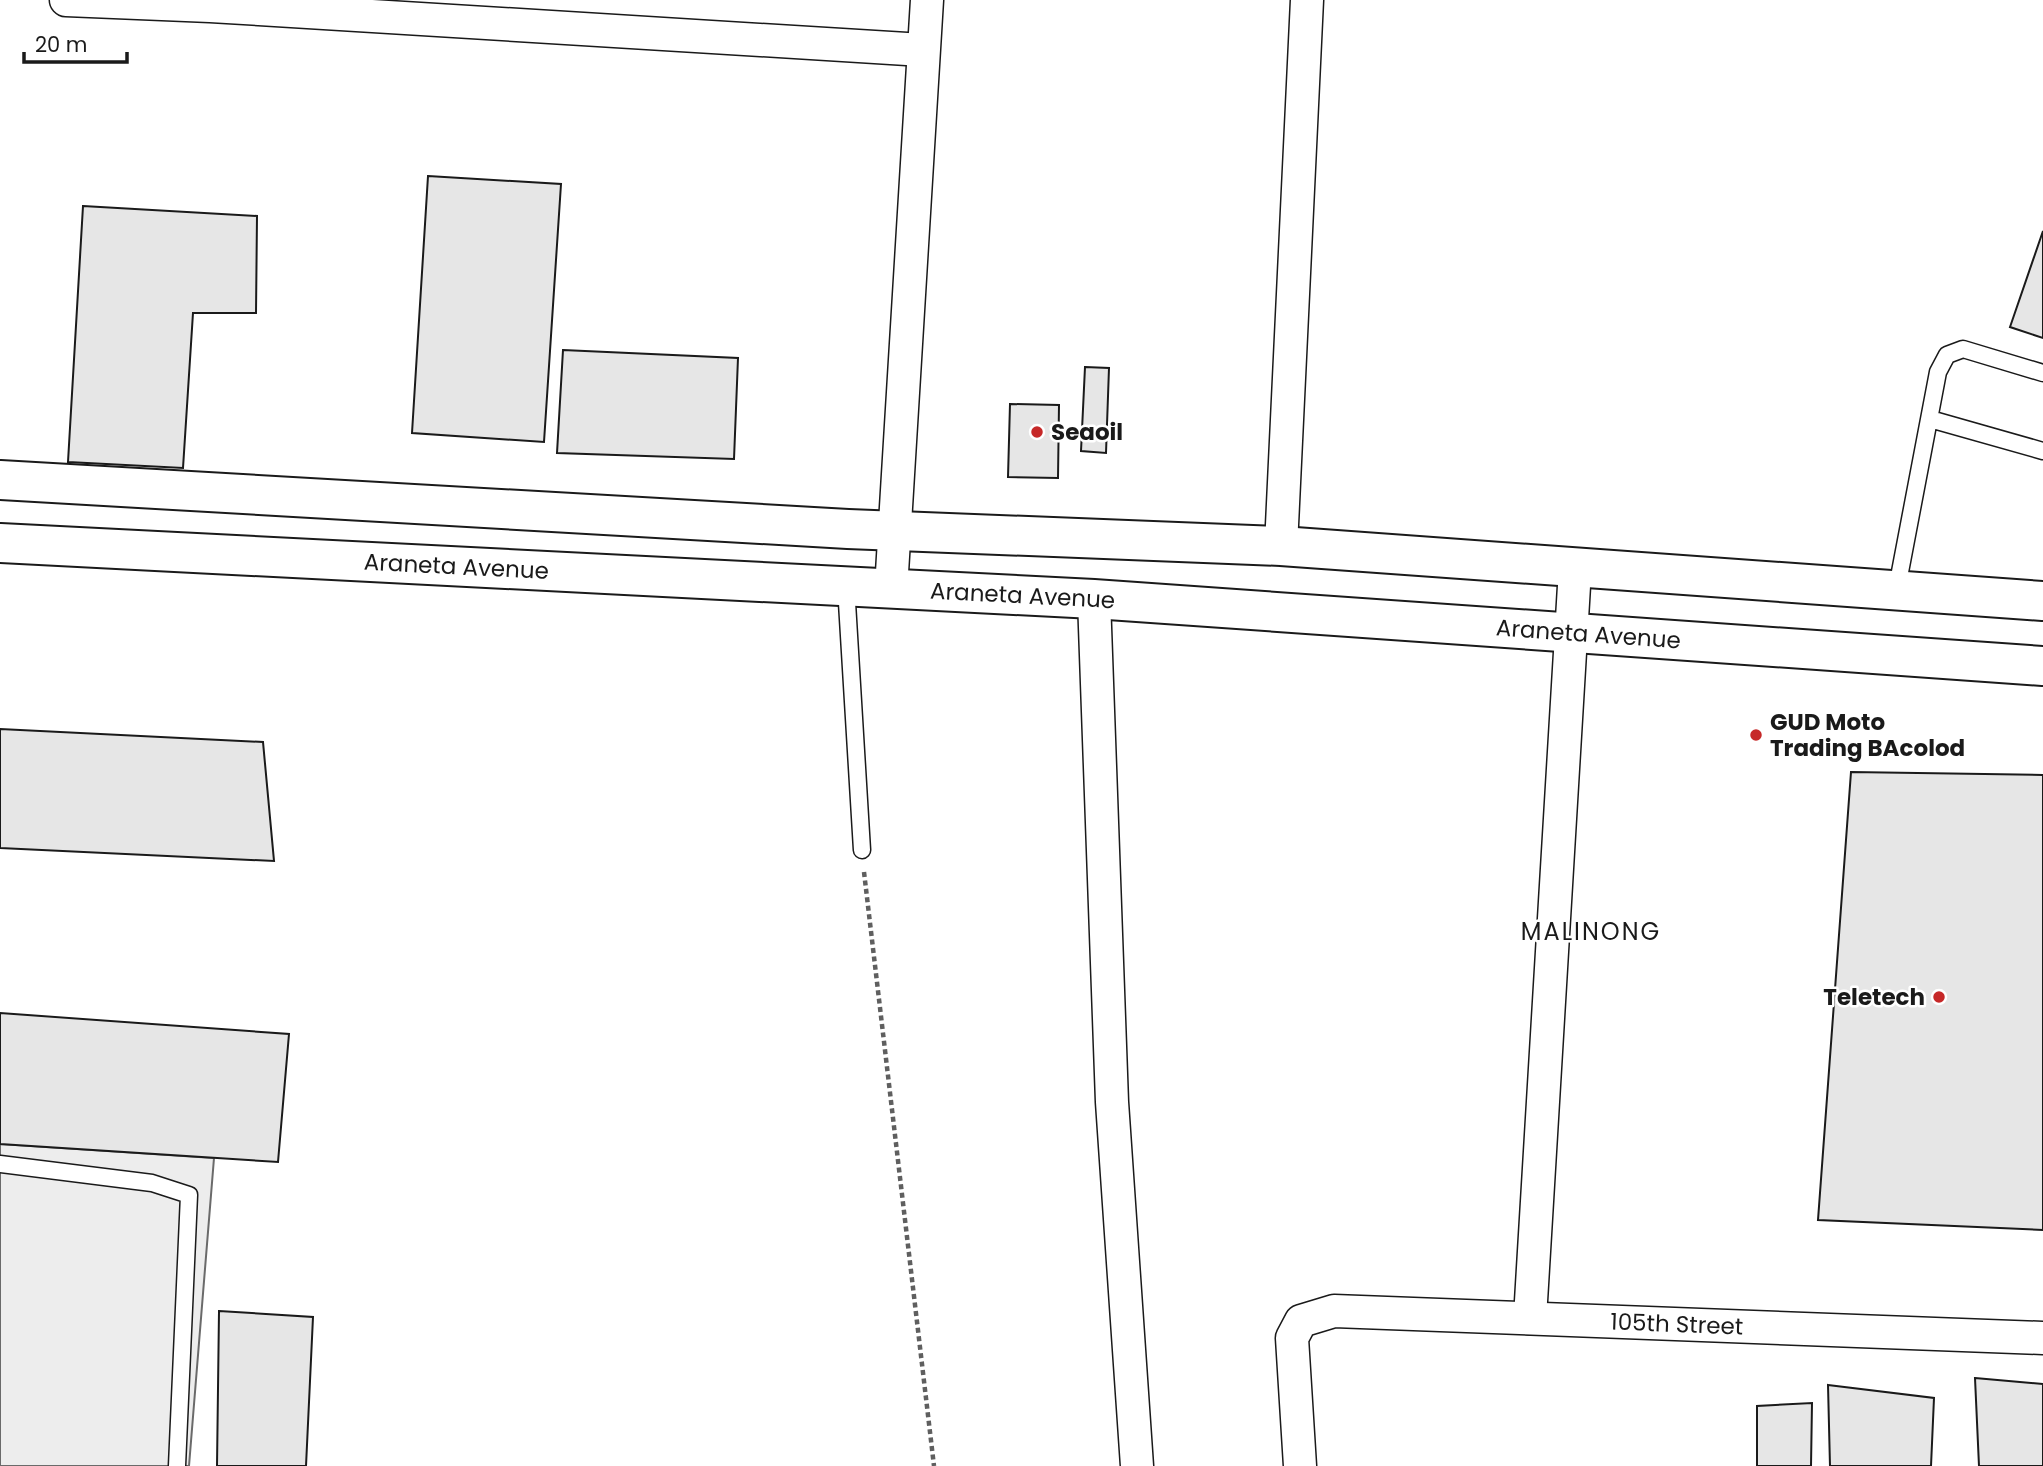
<svg xmlns="http://www.w3.org/2000/svg" width="2043" height="1466" viewBox="0 0 2043 1466" font-family="Poppins,sans-serif">
<style>
.parking{fill:#ededed;stroke:#6a6a6a;stroke-width:2}
.building{fill:#e6e6e6;stroke:#1a1a1a;stroke-width:2}
.lines{fill:none;stroke-linecap:round;stroke-linejoin:round}
.lane-casing{stroke:#1a1a1a;stroke-width:19}
.street-casing{stroke:#1a1a1a;stroke-width:35}
.primary-casing{stroke:#1a1a1a;stroke-width:42}
.path{stroke:#5f5f5f;stroke-width:4.5;stroke-dasharray:5 3.5;stroke-linecap:butt}
.lane{stroke:#fff;stroke-width:16}
.street{stroke:#fff;stroke-width:32}
.primary{stroke:#fff;stroke-width:38}
.poi-dot{fill:#c62828;stroke:#fff;stroke-width:2.5}
.labels{text-anchor:middle;dominant-baseline:central;stroke-width:5;stroke-linejoin:round;paint-order:stroke}
.poi-label{font-size:23px;font-weight:bold;fill:#1a1a1a;stroke:#fff;text-anchor:start}
.street-label{font-size:23px;fill:#1a1a1a;stroke:#fff}
.neighbourhood-label{font-size:24px;letter-spacing:2px;fill:#1a1a1a;stroke:#fff}
</style>
<rect width="100%" height="100%" fill="#fff"/>
<path class="parking" d="M0,1144l214,14 -25,308h-189z"/>
<path class="building" d="M428,176l133,8 -17,258 -132,-9z
M83,206l174,10 -1,97h-63l-10,155 -115,-6z
M2043,231v107l-33,-11z
M563,350l175,8 -4,101 -177,-6z
M1085,367l24,1 -3,85 -25,-2z
M1010,404l49,1 -1,73 -50,-1z
M0,729l263,13 11,119 -274,-13z
M1851,772l192,3v455l-225,-10z
M0,1013l289,21 -11,128 -278,-18z
M219,1311l94,6 -7,149h-89z
M1975,1378l68,6v82h-64z
M1828,1385l106,13 -3,68h-101z
M1812,1403l-1,63h-54v-60z"/>
<g class="lines">
<defs>
<path id="lane" d="M1930,419l113,32
M846,586l16,264
M1896,593l42,-221 9,-17 16,-6 80,24
M0,1164l152,19 37,12 -12,271"/>
<g id="street">
<path d="M66,0l144,6 713,44"/>
<path d="M1281,546l26,-546"/>
<path d="M891,589l36,-589"/>
<path d="M1094,599l18,503 25,364"/>
<path d="M1530,1318l45,-749"/>
<path id="s1" d="M1300,1466l-8,-128 9,-17 33,-10 709,27"/>
</g>
<g id="primary">
<path d="M0,480l848,49 433,17 762,55"/>
<path id="s2" d="M0,543l1094,56 949,67"/>
</g>
</defs>
<use href="#lane" class="lane-casing"/>
<use href="#street" class="street-casing"/>
<use href="#primary" class="primary-casing"/>
<path class="path" d="M864,872l70,594"/>
<use href="#lane" class="lane"/>
<use href="#street" class="street"/>
<use href="#primary" class="primary"/>
</g>
<g class="poi-dot">
<circle cx="1037" cy="432" r="7"/>
<circle cx="1756" cy="735" r="7"/>
<circle cx="1939" cy="997" r="7"/>
</g>
<g class="labels">
<g class="poi-label">
<text x="1051" y="432">Seaoil</text>
<text x="1770" y="722">GUD Moto<tspan x="1770" dy="26">Trading BAcolod</tspan></text>
<text x="1925" y="997" text-anchor="end">Teletech</text>
</g>
<g class="street-label">
<text stroke="none"><textPath href="#s2" startOffset="457">Araneta Avenue</textPath></text>
<text stroke="none"><textPath href="#s2" startOffset="1024">Araneta Avenue</textPath></text>
<text stroke="none"><textPath href="#s2" startOffset="1591">Araneta Avenue</textPath></text>
<text stroke="none"><textPath href="#s1" startOffset="525">105th Street</textPath></text>
</g>
<g class="neighbourhood-label">
<text x="1591" y="931">MALINONG</text>
</g>
</g>
<path d="M24 52v10h103v-10" fill="none" stroke="#1a1a1a" stroke-width="3.5"/>
<text x="35" y="52" font-size="21" fill="#1a1a1a" stroke="#ffffff" stroke-width="5" paint-order="stroke">20 m</text>
</svg>
